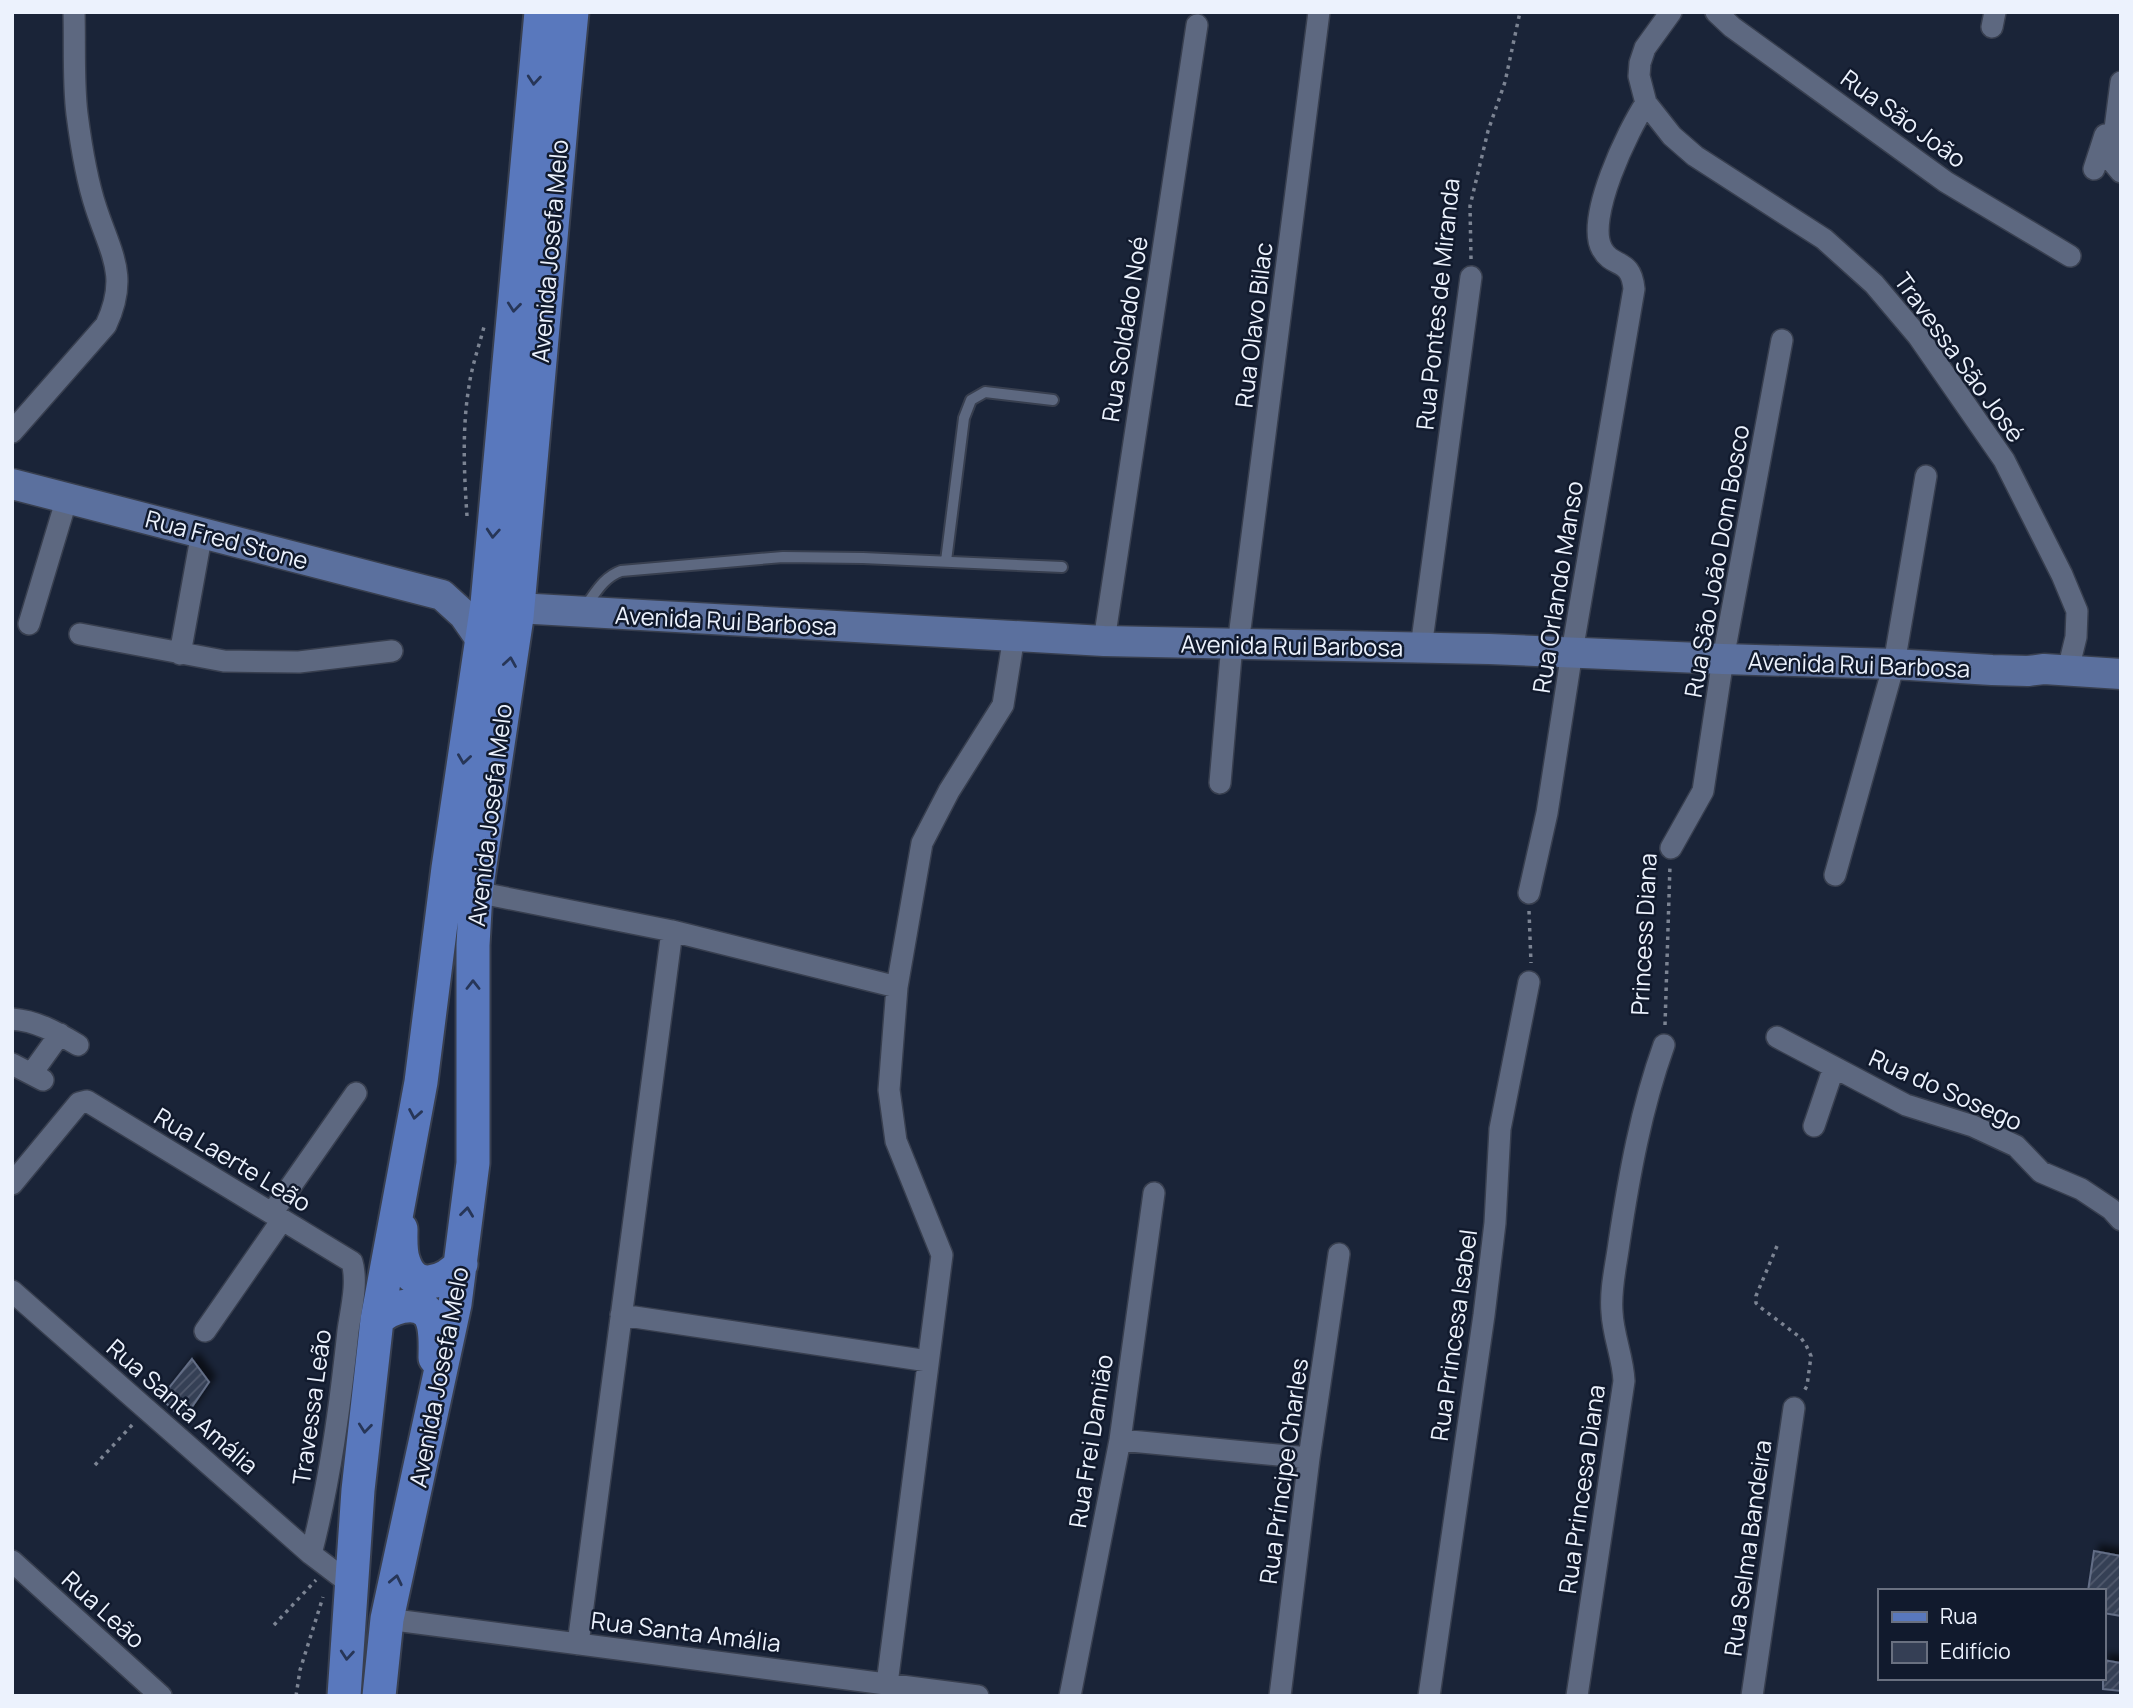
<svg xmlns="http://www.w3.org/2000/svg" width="2133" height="1708" viewBox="0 0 2133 1708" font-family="Manrope,sans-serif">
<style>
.building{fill:url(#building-hatch);stroke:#636e86;stroke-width:2;filter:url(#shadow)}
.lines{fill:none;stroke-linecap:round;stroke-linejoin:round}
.lane-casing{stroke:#383f4f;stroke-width:14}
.street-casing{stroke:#383f4f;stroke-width:24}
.secondary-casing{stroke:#383f4f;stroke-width:33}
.primary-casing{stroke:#383f4f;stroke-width:37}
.path{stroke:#7c8493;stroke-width:3.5;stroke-dasharray:3.5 5;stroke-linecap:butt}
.lane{stroke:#5d6880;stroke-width:10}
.street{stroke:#5d6880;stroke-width:21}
.secondary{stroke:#5b709e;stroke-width:30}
.primary{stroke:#5978bd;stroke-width:33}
.oneway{stroke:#273658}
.labels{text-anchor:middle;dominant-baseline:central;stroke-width:5;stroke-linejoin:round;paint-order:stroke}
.street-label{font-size:24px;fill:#ecf2fd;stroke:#111a2d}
</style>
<defs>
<pattern id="building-hatch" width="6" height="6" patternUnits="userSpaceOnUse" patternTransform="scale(1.75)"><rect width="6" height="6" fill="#353f55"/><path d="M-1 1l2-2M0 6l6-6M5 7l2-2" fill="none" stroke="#525b6e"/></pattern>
<filter id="shadow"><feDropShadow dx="6" dy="-6" stdDeviation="3.5" flood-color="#0009"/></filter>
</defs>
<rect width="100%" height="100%" fill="#1a2438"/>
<path class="building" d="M192,1359l17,23 -26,38 -22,-22z
M2094,1551l27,5v60l-18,-3v-22h-15z
M2103,1660l18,3v28l-18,-2z"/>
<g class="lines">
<defs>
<path id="lane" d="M946,561l18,-143 7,-18 14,-8 68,8
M585,607c11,-15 19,-30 36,-36l162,-14 80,1 199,9"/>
<path id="street" d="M1671,12l-26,36 -5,15 -1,13 7,27 26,33 23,20 129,83 50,45 44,52 86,124 58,115 15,36 -1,26 -8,33
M1716,12l16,15 214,155 124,74
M1992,27l3,-15
M2121,82l-10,78 10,12
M2094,169l11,-34
M12,432l94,-107c23,-49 5,-71 -10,-117 -10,-30 -15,-63 -19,-94 -4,-33 -2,-68 -3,-102
M29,624l38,-126
M80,634l144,27 75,1 93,-11
M1104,641l93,-616
M1238,645l81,-633
M1421,648l50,-371
M180,654l22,-122
M1220,783l12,-139
M1671,848l32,-57 20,-132 59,-319
M1835,875l59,-211 32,-188
M476,892l196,39 225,56
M1529,893l18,-80 25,-161 62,-363c-3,-32 -21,-20 -32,-40 -17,-30 26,-119 44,-146
M12,1019c25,2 44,13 66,26
M1777,1037l129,68 67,21 43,20 25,26 40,17 30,20 10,11
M12,1064l31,16
M32,1073l28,-39
M1814,1126l20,-59
M12,1184l67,-81 8,-2 265,161c6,21 -1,47 -4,69 -8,75 -18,150 -37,223
M272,1213l84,-120
M12,1291l299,263 42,32
M621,1315l307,46
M205,1331l77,-111
M1120,1440l189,18
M12,1561l149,135
M387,1619l591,77
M578,1644l94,-713
M887,1684l55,-429 -46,-114 -7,-51 8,-103 25,-144 27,-52 54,-86 11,-69
M1070,1696l50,-256 34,-247
M1280,1696l29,-238 30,-204
M1429,1696l55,-381 11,-92 5,-94 29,-147
M1577,1696l47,-315c-1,-24 -11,-45 -12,-69 -2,-23 4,-46 7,-69 10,-67 22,-134 45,-198
M1752,1696l42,-288"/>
<path id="secondary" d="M12,484l430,111 22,20 18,26
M517,608l587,33 385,8 234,10 171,5 98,6 36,1 16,-2 77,5"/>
<path id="primary" d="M401,1229c0,11 -1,23 3,33 11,32 41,20 57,2
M377,1320c11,-11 37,-22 51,-7 9,11 7,32 7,45
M344,1696l14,-206 19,-170 44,-238 27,-214 39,-264 54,-592
M379,1696l8,-77 68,-315 18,-141v-218l3,-53 41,-275 46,-513 9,-92"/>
</defs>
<use href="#lane" class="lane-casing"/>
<use href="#street" class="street-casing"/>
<use href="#secondary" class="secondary-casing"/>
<use href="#primary" class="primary-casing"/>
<path class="path" d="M1471,259l-1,-53 18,-75 17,-49 15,-70
M467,516c-3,-43 -5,-88 2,-130 3,-21 11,-43 16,-63
M1529,911l2,52
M1665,1025l5,-160
M1777,1246l-21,50v7l4,4 41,31 5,7 5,11 -4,30 -4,7
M95,1465l39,-42
M274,1625l42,-45
M296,1696l4,-26 23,-73"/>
<use href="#lane" class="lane"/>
<use href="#street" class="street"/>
<use href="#secondary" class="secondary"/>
<use href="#primary" class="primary"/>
</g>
<defs><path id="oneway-chevron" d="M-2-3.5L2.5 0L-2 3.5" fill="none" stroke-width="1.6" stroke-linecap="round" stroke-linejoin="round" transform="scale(1.75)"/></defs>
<g class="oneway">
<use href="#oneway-chevron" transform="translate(534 80) rotate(95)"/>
<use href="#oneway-chevron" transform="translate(514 307) rotate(96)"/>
<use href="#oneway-chevron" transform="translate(493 533) rotate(94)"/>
<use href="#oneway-chevron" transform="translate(510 662) rotate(-81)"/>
<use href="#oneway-chevron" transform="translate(464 759) rotate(98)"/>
<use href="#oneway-chevron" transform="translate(473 985) rotate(-90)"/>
<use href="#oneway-chevron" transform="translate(415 1114) rotate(100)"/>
<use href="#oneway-chevron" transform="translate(467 1212) rotate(-83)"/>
<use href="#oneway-chevron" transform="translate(365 1428) rotate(96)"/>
<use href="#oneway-chevron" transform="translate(396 1580) rotate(-78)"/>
<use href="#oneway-chevron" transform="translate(347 1655) rotate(95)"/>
</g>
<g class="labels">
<g class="street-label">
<text transform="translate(1904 118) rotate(36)">Rua São João</text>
<text transform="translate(549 251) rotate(-85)">Avenida Josefa Melo</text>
<text transform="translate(1437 304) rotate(-84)">Rua Pontes de Miranda</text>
<text transform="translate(1253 325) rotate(-83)">Rua Olavo Bilac</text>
<text transform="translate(1124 329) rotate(-81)">Rua Soldado Noé</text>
<text transform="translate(1960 357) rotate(54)">Travessa São José</text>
<text transform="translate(227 539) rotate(15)">Rua Fred Stone</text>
<text transform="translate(1716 561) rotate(-80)">Rua São João Dom Bosco</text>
<text transform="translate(1557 587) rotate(-81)">Rua Orlando Manso</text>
<text transform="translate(726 620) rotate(3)">Avenida Rui Barbosa</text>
<text transform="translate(1292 645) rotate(1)">Avenida Rui Barbosa</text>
<text transform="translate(1859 664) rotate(2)">Avenida Rui Barbosa</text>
<text transform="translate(489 815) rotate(-83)">Avenida Josefa Melo</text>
<text transform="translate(1643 934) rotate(-87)">Princess Diana</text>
<text transform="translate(1946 1089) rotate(24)">Rua do Sosego</text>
<text transform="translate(233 1159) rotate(31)">Rua Laerte Leão</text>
<text transform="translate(1453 1335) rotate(-82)">Rua Princesa Isabel</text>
<text transform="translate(438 1377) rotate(-79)">Avenida Josefa Melo</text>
<text transform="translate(183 1406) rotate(41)">Rua Santa Amália</text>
<text transform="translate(311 1407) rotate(-82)">Travessa Leão</text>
<text transform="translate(1090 1441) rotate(-81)">Rua Frei Damião</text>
<text transform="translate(1283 1471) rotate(-82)">Rua Príncipe Charles</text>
<text transform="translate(1581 1489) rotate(-82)">Rua Princesa Diana</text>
<text transform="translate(1747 1548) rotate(-82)">Rua Selma Bandeira</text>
<text transform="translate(104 1609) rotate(42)">Rua Leão</text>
<text transform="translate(686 1631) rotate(7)">Rua Santa Amália</text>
</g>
</g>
<rect width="2133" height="1708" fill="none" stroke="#ecf2fd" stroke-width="28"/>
<rect x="1878" y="1589" width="228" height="91" fill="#111a2d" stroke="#697080" stroke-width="2"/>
<rect x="1892" y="1612" width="35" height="10" fill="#5978bd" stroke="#697080" stroke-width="2"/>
<text x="1940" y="1624" font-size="21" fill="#ecf2fd">Rua</text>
<rect x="1892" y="1642" width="35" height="21" fill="#353f55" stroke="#697080" stroke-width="2"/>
<text x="1940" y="1659" font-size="21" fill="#ecf2fd">Edifício</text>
</svg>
